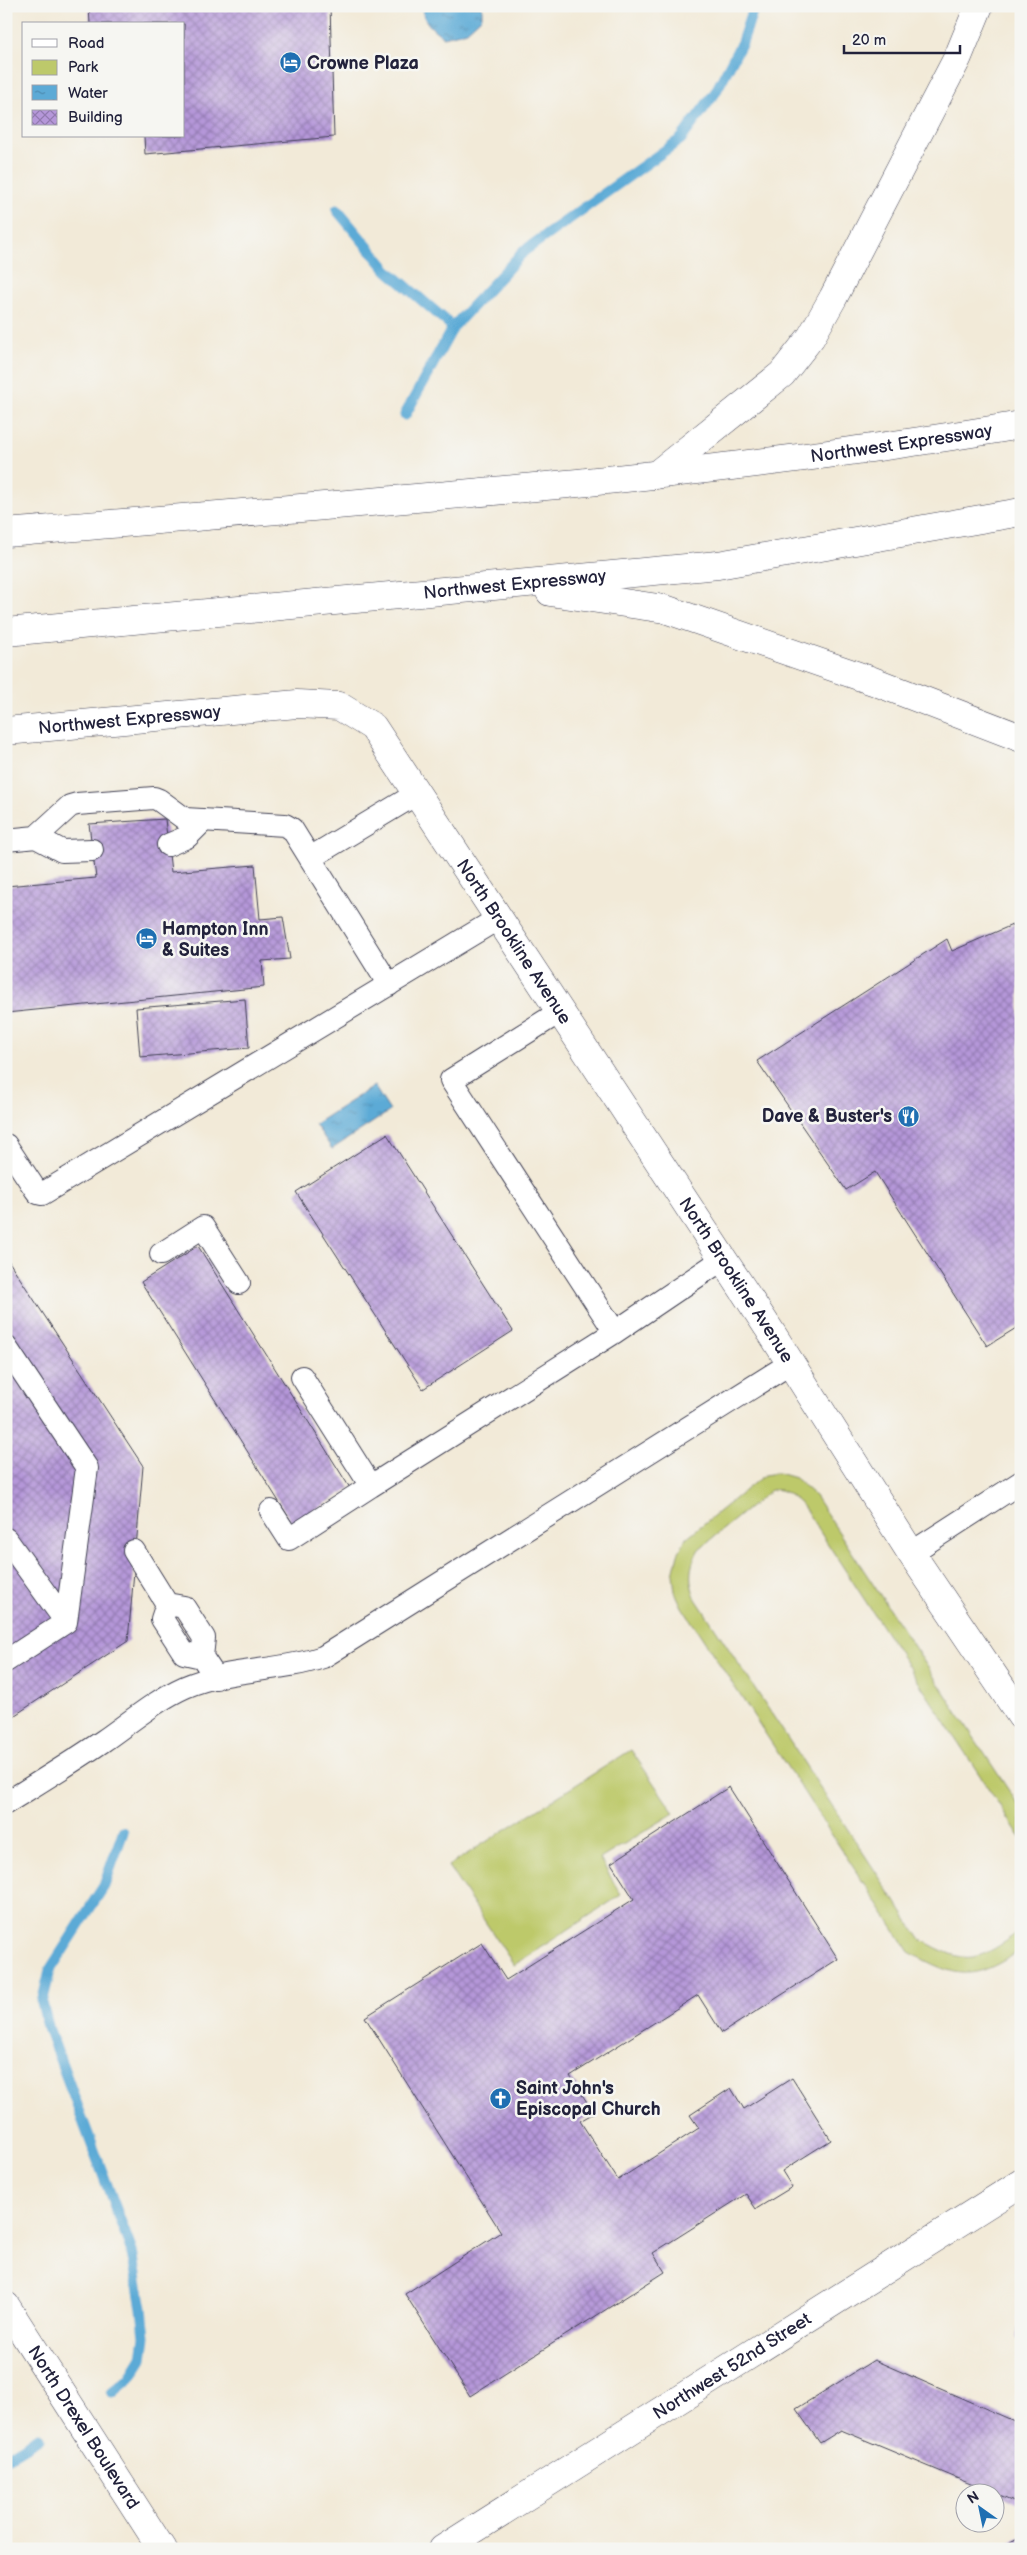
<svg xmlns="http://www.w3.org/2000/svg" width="1027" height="2555" viewBox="0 0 1027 2555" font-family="'Balsamiq Sans',sans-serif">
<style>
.green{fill:#bdc96b;stroke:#707653}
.water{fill:url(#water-ripples);stroke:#3f6688}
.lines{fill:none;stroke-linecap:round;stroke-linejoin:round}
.stream{stroke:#5caad6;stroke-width:11}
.building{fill:url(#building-cross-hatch)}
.lane-casing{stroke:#414053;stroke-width:24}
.street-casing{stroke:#414053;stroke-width:29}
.highway-casing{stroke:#414053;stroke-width:29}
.lane{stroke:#fff;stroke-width:22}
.street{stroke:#fff;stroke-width:28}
.highway{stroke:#fff;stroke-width:28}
.labels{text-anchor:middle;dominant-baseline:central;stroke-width:5;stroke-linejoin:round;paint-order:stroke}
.poi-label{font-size:18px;font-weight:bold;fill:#22223b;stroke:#f6f6f2;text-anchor:start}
.street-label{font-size:18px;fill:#22223b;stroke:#f6f6f2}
</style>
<defs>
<pattern id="water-ripples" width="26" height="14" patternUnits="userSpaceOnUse" patternTransform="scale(1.25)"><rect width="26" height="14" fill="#5caad6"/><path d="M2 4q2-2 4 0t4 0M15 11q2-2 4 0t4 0" fill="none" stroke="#4c8aaf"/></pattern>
<pattern id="building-cross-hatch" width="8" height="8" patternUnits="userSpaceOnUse" patternTransform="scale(1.25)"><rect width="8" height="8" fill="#b597d9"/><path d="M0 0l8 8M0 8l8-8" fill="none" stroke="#937bb1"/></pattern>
</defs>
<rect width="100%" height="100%" fill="#f6f6f2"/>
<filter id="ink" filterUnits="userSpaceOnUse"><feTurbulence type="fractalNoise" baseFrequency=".02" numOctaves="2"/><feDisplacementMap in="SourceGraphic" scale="10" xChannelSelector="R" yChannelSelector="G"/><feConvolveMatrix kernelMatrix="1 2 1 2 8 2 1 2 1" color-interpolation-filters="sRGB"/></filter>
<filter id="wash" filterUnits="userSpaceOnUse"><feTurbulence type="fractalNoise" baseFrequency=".0096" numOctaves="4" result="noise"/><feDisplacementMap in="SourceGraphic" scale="20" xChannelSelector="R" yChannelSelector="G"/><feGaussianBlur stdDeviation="1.12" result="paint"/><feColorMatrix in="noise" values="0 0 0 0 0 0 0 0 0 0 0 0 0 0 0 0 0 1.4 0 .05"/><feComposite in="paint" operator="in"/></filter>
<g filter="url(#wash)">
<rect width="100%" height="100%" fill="#f2ead8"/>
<path class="green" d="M778,1473l17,5 20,18 206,313v29l-218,-332c-10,-8 -19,-19 -32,-16l-72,59c-10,17 -11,32 -3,50l224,340c49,28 56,23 101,-8v19c-48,32 -63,29 -112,2l-227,-345 -7,-15 -2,-18 5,-20 8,-16 78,-63z
M631,1750l43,63 -74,46 21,36 -107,70 -66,-99z"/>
<path class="water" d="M422,6h60v11l-15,14 -23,6c-12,-8 -22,-16 -22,-31z
M374,1086l16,25 -58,38 -17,-25z"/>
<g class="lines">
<path class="stream" d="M337,210l50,60 66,57
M405,415l48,-88 71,-76 157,-112 34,-46 27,-51 12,-36
M112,2393l17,-14 13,-21 3,-21 -3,-29 -10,-56 -83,-222 -7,-27 8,-33 54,-84 19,-54
M6,2458l33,-20"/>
</g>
<g id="blocks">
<path class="building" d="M89,6h241l4,131 -189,17 -1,-18h40v-112h-94z
M165,819l6,53 84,-7 5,54 23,-2 7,42 -28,2 2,26 -258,26v-127l90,-8 -7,-54z
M1019,922l2,403 -34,21 -112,-174 -29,18 -89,-129 190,-122 5,12z
M245,999l4,49 -109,9 -4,-49z
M387,1134l126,197 -90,58 -127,-197z
M198,1246l152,242 -57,36 -152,-242z
M6,1257l137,209 -15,175 -122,80z
M729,1787l109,172 -116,74 -24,-38 -128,81 24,37 -14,8 38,59 81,-52 -9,-13 41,-27 13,21 48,-31 39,62 -49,31 10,16 -36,22 -10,-15 -93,59 12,19 -195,124 -65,-102 96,-62 -136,-215 117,-74 24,37 128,-81 -23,-36z
M1019,2310h2v29h-4z
M874,2360l147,64v81l-180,-75 -21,13 -24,-34z
M1021,2536v13h-23z"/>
</g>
</g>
<g filter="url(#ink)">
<use href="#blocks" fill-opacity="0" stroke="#414053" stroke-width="1"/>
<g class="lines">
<defs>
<path id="lane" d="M36,837l26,14 30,-1
M6,840l30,-3 34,-31 7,-2 77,-6 5,2 26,19 100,6 7,4 97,156
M168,845l19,-8 16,-16
M310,858l108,-65
M561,1011l-110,69 164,252 108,-73
M6,1145l29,44 3,4 4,1 457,-276
M161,1254l42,-27 36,56
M6,1347l81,121 -21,154 -60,39
M302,1377l69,109 244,-154
M271,1511l18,28 82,-53
M6,1539l60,83
M134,1551l33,53
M911,1553l110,-71
M202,1657l-18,-4 -22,-34 5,-15 17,3 20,31 -2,19 14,21
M6,1803c32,-20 65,-40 97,-62 26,-18 53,-41 82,-54 44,-19 94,-15 138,-30l468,-294"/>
<g id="street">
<path id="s1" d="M6,731l291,-27 42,2 34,21 396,602 142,224 110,163"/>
<path id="s2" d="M6,2306l156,243"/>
<path id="s3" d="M443,2549l578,-366"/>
</g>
<g id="highway">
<path d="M656,475l126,-101 29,-37 22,-39 125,-241 21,-51"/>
<path id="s4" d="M6,533c339,-30 679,-51 1015,-108"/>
<path d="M550,592l115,17 208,72 148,57"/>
<path id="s5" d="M6,632l712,-67 303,-53"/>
</g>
</defs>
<use href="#lane" class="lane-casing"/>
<use href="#street" class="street-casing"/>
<use href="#highway" class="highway-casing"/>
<use href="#lane" class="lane"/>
<use href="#street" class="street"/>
<use href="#highway" class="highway"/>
</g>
</g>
<defs>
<symbol id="hotel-disc" viewBox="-11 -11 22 22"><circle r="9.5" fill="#1f6fb2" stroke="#f6f6f2"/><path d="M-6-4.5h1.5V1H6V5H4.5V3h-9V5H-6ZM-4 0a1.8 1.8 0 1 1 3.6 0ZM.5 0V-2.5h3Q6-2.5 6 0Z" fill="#fff"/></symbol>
<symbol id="restaurant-disc" viewBox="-11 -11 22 22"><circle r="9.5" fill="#1f6fb2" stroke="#f6f6f2"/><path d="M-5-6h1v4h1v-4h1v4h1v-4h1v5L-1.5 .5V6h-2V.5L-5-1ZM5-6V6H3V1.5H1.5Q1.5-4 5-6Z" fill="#fff"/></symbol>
<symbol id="church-disc" viewBox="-11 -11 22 22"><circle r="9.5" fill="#1f6fb2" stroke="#f6f6f2"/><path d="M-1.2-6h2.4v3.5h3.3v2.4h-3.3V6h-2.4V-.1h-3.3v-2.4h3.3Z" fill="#fff"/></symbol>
</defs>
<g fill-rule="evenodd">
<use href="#hotel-disc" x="278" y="50" width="25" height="25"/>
<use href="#hotel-disc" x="134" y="926" width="25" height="25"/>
<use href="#restaurant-disc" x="896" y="1104" width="25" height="25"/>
<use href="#church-disc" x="488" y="2086" width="25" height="25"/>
</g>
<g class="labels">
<g class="poi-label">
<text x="307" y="63">Crowne Plaza</text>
<text x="162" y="929">Hampton Inn<tspan x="162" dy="21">&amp; Suites</tspan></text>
<text x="892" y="1116" text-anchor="end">Dave &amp; Buster's</text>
<text x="516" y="2088">Saint John's<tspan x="516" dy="21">Episcopal Church</tspan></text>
</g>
<g class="street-label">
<text stroke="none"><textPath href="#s4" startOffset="900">Northwest Expressway</textPath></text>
<text stroke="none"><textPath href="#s5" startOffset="511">Northwest Expressway</textPath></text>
<text stroke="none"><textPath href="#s1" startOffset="124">Northwest Expressway</textPath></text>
<text stroke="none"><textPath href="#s1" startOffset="631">North Brookline Avenue</textPath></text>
<text stroke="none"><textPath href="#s1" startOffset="1036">North Brookline Avenue</textPath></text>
<text stroke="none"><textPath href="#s3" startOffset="342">Northwest 52nd Street</textPath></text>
<text stroke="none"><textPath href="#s2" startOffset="144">North Drexel Boulevard</textPath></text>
</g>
</g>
<rect width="1027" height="2555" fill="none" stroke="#f6f6f2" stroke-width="25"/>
<rect x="22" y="22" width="162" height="115" fill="#f6f6f2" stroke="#a1a1a9"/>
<rect x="32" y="39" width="25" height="8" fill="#ffffff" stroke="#a1a1a9"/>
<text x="68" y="48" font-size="15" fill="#22223b">Road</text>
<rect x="32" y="60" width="25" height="15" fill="#bdc96b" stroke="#a1a1a9"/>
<text x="68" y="72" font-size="15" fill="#22223b">Park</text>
<rect x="32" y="85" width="25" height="15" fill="url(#water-ripples)" stroke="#a1a1a9"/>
<text x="68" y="98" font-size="15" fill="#22223b">Water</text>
<rect x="32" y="110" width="25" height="15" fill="url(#building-cross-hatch)" stroke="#a1a1a9"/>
<text x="68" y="122" font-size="15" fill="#22223b">Building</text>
<g transform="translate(980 2508) rotate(327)"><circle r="24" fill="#f6f6f2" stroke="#a1a1a9"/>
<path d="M0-4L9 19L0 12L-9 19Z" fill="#1f6fb2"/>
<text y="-8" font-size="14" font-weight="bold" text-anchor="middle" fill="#22223b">N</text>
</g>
<path d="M844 45v8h116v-8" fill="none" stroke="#22223b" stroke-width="2.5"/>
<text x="852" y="45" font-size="15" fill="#22223b" stroke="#f6f6f2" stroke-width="4" paint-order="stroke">20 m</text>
</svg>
